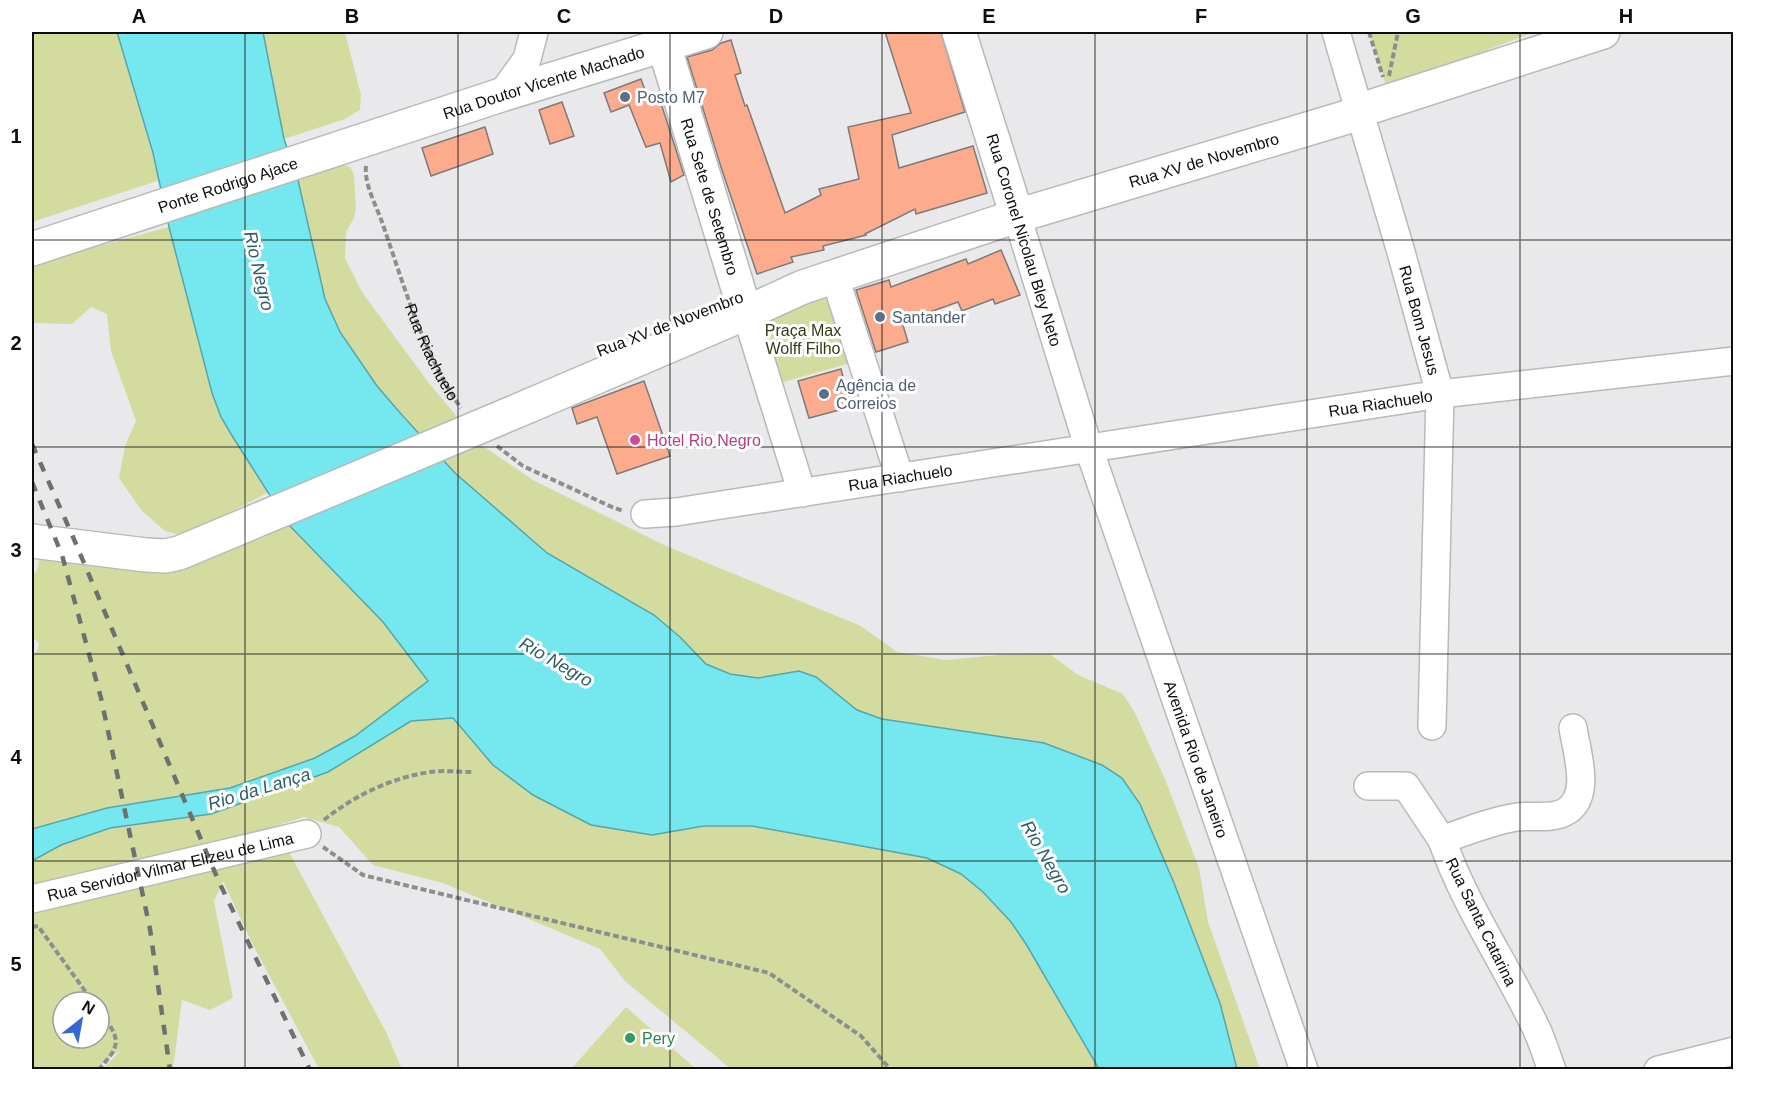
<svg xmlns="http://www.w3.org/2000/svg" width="1765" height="1101" viewBox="0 0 1765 1101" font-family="Arial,sans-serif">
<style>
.green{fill:#d4db9f;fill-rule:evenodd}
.water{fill:#74e7ef;stroke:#55a6ab;stroke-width:1.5}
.building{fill:#fcab8c;stroke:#7d7b7a;stroke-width:1.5}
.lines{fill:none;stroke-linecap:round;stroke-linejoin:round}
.minor-casing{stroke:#b9b9ba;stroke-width:30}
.major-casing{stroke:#b9b9ba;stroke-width:36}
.path{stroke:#8e8e8f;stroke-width:4;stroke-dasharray:6 3;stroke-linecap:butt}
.minor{stroke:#fff;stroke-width:27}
.major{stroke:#fff;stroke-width:33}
.rail{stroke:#707071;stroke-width:4.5;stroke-dasharray:10 10;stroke-linecap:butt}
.major-bridge-casing{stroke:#b9b9ba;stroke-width:36;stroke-linecap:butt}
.major-bridge{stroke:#fff;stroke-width:33}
.grid{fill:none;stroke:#0d0d0d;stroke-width:1.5;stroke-opacity:0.55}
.service-dot{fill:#5c6f8a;stroke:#fff;stroke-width:2}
.hotel-dot{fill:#d1479c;stroke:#fff;stroke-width:2}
.leisure-dot{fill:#2e9e5b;stroke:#fff;stroke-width:2}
.labels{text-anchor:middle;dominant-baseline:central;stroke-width:6;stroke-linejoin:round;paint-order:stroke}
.street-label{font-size:16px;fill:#0d0d0d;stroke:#fff}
.service-label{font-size:16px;fill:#4e5e75;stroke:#fff;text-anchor:start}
.park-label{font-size:16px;fill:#363916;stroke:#fff}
.hotel-label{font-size:16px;fill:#b23c85;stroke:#fff;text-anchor:start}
.leisure-label{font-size:16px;fill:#27864d;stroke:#fff;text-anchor:start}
.water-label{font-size:18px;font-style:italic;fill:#2d5f63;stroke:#fff}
.neatline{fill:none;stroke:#0d0d0d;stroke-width:2}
.grid-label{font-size:20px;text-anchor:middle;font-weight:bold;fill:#0d0d0d}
</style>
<rect width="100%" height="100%" fill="#e9e9eb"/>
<path class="green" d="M32,32h85l43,148 -128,42z
M263,32h82l16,63 -1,15 -15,9 -61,20z
M1369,32h165l-147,57z
M344,165l6,2 4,7 2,34 -2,10 -8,14 -1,26 17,34 66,90 52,62 53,36 133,66 195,80 36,26 49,8 52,-5 52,-1 28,21 45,19 12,19 30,66 34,89 9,54 52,147h-23l-17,-66 -176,-260 -162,-24 -25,-9 -41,-33 -17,-5 -41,6 -28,-4 -24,-10 -26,-27 -26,-22 -107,-62 -92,-80 -78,-87 -37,-54 -15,-33 -27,-119z
M169,227l43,166 9,24 48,75 -85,44 -19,-5 -23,-20 -23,-33 6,-32 11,-25 -25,-70 -4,-37 -16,-7 -19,17 -39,-1 -1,3v-62z
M829,293l22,70 -75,21 -19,-69z
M288,524l95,98 45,59 -73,55 -40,22 -85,30 -123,20 -75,21v-170l6,-11 1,-5 -7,-6v-62l5,-4 3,-19 119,22z
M453,718l40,47 40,30 119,40 52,-9h48l174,32 35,16 22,18 28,30 15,21 73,126h-368l-106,-88 -25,-32 -157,-66 -70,-18 -34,-38 -35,-10 -29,9 111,206 16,37h-83l-65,-122 -31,-66 -9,20 19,97 -23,12 -28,-10 -9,69h-70l19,-20 -27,20h-63v-166l12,-7 -12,-14v-21l29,-16 49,-17 101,-14 117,-42 83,-51zM63,1002h36v36h-36z
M626,1007l70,62h-125z"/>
<path class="water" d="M117,32h146l21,107 14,41 27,119 15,33 37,54 25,29 53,58 92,80 107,62 26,22 26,27 24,10 28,4 41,-7 17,6 41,33 25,9 162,24 58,22 20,13 18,26 34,79 46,120 17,66h-138l-73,-125 -15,-22 -28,-30 -22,-18 -34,-16 -175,-32h-48l-52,9 -61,-10 -58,-30 -40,-30 -40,-47 -42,3 -83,51 -117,42 -101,14 -49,17 -29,16v-32l75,-21 123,-20 85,-30 40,-22 73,-55 -45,-59 -95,-98 -57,-90 -10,-17 -9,-24 -43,-166 -16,-74z"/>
<path class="building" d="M885,32h56l24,80 -73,23 7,33 74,-22 14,47 -71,21 -1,-5 -50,25 1,1 -43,11 1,4 -33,7 2,5 -36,12 -36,-107 -34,-110 25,-7 9,-7 10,-3 10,33 -6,2 10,31 2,-1 38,108 36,-18 -2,-6 40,-10 -11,-52 63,-14z
M641,79l9,25 10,-4 24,75 -13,7 -11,-39 -14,4 -17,-42 -18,7 -7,-19z
M562,102l12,34 -24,8 -11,-34z
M485,127l8,27 -62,22 -9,-28z
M1001,250l19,45 -25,9 -2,-5 -31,12 -4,-9 -56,20 6,20 -32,10 -20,-62 33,-10 2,7 75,-28 2,5z
M841,369l10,38 -42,11 -11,-37z
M644,381l26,75 -53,18 -20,-57 -20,7 -5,-16z"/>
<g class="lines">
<defs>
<g id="minor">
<path id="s2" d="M1336,32l65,220 39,142 -8,332"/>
<path d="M501,95l26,-36 7,-27"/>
<path id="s3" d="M1017,216l72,233 215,621"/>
<path d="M833,277l7,16 60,185"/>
<path d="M746,313l56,180"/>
<path id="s4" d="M645,514l31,-2 764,-118 294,-33"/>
<path d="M1368,786h38l36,54"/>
<path id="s5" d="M32,899l275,-65"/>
<path d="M1552,1070c-5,-13 -9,-27 -15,-40 -30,-64 -71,-122 -95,-190 25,-9 50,-19 75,-23 14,-2 33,2 46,-4 30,-14 14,-59 10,-85"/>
<path d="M1658,1070l76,-19"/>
</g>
<g id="major">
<path id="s6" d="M660,32l80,263"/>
<path d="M959,32l58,184"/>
<path id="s7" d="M32,249l469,-154 205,-63"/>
<path id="s8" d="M531,405l215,-92 57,-26 214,-71 337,-101 7,-5 242,-78"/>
<path d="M32,541l114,14 19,1 14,-3 179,-75"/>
</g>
</defs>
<use href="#minor" class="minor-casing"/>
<use href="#major" class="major-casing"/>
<g class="path">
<path d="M1369,32l14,45"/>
<path d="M1389,76l9,-44"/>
<path id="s1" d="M366,166c-2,18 10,39 16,56 22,63 41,132 79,186"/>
<path d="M497,446l26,20 89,41 11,4"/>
<path d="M324,820c31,-25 67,-42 106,-48 13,-2 28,0 42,0"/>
<path d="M323,847l40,28 406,98 92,63 30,34"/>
<path d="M32,927l6,-1 55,76"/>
<path d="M98,1070c26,-27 21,-32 1,-60"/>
</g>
<use href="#minor" class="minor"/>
<use href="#major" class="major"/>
<path class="rail" d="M32,444l41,93 146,345 91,188
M32,482l30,73 39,143 49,231 20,141"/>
<defs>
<path id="major-bridge" d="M358,478l173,-73"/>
</defs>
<use href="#major-bridge" class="major-bridge-casing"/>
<use href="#major-bridge" class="major-bridge"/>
</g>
<path class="grid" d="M245,32v1038M458,32v1038M670,32v1038M882,32v1038M1095,32v1038M1307,32v1038M1520,32v1038M32,240h1702M32,447h1702M32,654h1702M32,861h1702"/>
<g class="service-dot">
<circle cx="625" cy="97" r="6"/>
<circle cx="880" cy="317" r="6"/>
<circle cx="824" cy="394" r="6"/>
</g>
<circle class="hotel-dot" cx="635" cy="440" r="6"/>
<circle class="leisure-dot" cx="630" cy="1038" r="6"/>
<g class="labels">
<g class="street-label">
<text stroke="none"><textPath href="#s7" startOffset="538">Rua Doutor Vicente Machado</textPath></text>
<text stroke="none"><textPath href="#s8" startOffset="717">Rua XV de Novembro</textPath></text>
<text stroke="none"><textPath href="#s7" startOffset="206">Ponte Rodrigo Ajace</textPath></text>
<text stroke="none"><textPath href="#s6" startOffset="172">Rua Sete de Setembro</textPath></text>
<text transform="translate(1024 240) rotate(73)">Rua Coronel Nicolau Bley Neto</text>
<text stroke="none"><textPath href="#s2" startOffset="300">Rua Bom Jesus</textPath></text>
<text transform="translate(670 324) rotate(-21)">Rua XV de Novembro</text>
<text stroke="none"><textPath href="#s1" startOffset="198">Rua Riachuelo</textPath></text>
<text stroke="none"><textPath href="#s4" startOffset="744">Rua Riachuelo</textPath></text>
<text stroke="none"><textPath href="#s4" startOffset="258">Rua Riachuelo</textPath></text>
<text stroke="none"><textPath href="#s3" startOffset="572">Avenida Rio de Janeiro</textPath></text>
<text stroke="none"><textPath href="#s5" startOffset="142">Rua Servidor Vilmar Elizeu de Lima</textPath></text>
<text transform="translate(1481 922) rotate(64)">Rua Santa Catarina</text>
</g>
<g class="service-label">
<text x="637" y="97">Posto M7</text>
<text x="892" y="317">Santander</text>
<text x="836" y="385">Agência de<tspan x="836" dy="18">Correios</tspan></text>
</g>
<g class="park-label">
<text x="803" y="330">Praça Max<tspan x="803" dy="18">Wolff Filho</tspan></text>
</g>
<g class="hotel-label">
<text x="647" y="440">Hotel Rio Negro</text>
</g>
<g class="leisure-label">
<text x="642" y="1038">Pery</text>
</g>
<g class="water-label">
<text transform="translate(259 271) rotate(77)">Rio Negro</text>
<text transform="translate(556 662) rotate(30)">Rio Negro</text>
<text transform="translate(259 789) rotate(-17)">Rio da Lança</text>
<text transform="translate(1046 857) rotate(60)">Rio Negro</text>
</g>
</g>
<rect width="1765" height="1101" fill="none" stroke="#ffffff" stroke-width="66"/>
<g transform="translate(81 1020) rotate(31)"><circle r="28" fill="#ffffff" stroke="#9e9e9e" stroke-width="1.5"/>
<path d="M0-4.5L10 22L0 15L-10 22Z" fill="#3367d6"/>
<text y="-9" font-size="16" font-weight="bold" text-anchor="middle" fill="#0d0d0d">N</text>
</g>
<rect x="33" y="33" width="1699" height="1035" class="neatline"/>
<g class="grid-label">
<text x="139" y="23">A</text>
<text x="352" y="23">B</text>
<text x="564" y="23">C</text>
<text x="776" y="23">D</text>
<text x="989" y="23">E</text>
<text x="1201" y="23">F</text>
<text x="1413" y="23">G</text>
<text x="1626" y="23">H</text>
<text x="16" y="143">1</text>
<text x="16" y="350">2</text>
<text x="16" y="557">3</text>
<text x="16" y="764">4</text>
<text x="16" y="971">5</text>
</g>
</svg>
